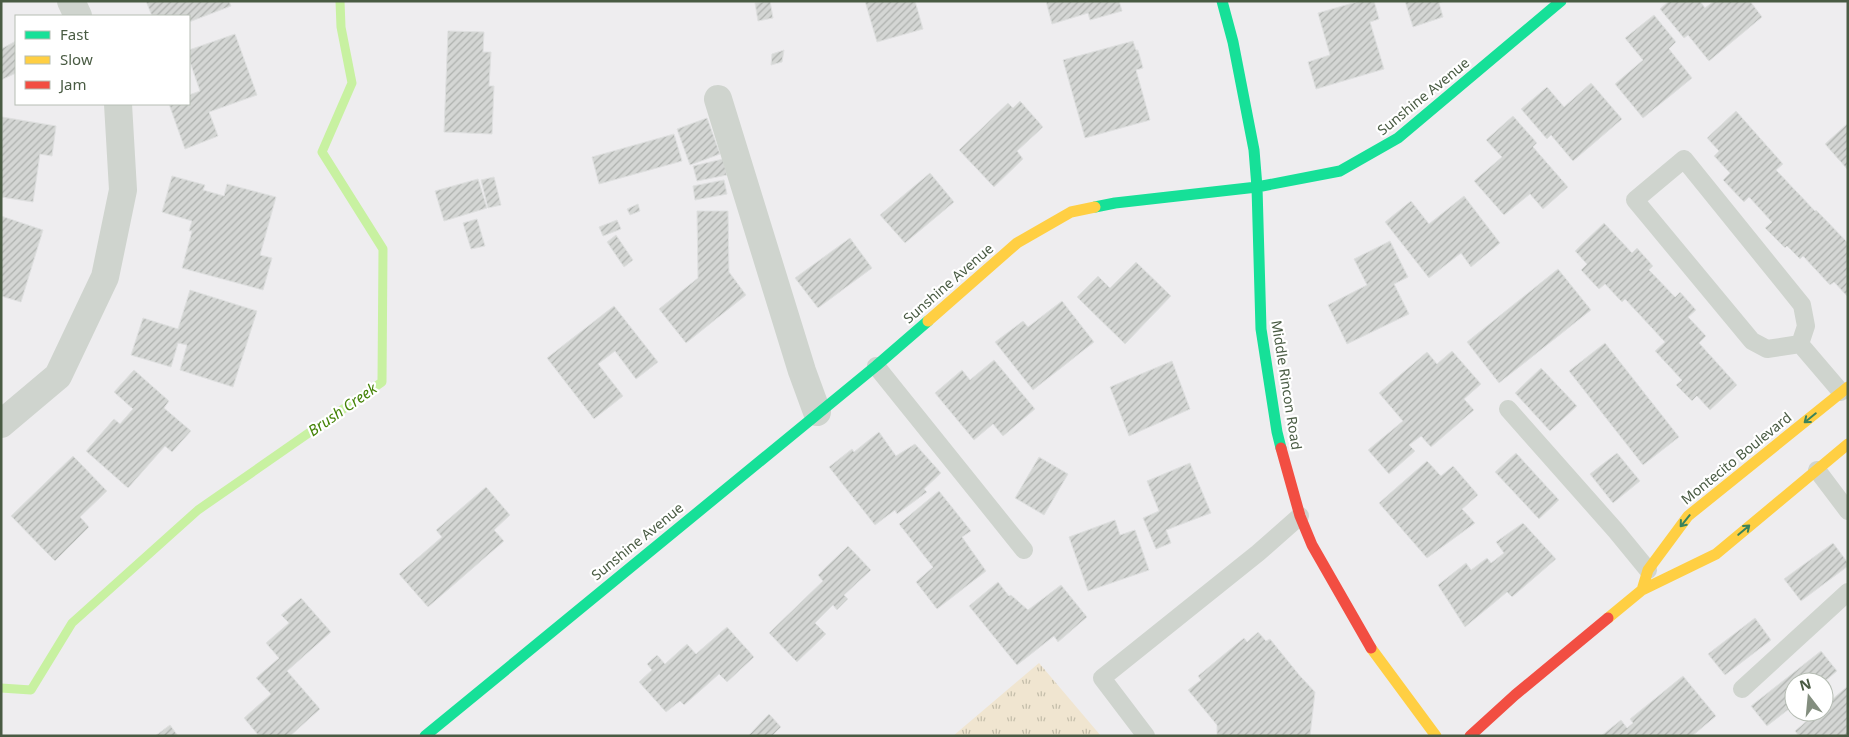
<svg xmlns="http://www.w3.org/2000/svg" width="1849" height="737" viewBox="0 0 1849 737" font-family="'Noto Sans',sans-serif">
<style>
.grass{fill:url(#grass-tufts)}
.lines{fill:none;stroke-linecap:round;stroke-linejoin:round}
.stream{stroke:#c8f1a1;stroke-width:9}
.building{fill:url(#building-hatch);stroke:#dfe0e0}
.lane{stroke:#cfd4ce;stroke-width:18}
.street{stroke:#cfd4ce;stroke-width:28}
.fast{stroke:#16e098;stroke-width:11}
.slow{stroke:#ffcf43;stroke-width:11}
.jam{stroke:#f24e42;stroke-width:11}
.oneway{stroke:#3a835c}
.labels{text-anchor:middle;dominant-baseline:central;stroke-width:4.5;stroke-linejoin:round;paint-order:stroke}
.street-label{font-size:14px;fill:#495b43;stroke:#fff}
.water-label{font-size:15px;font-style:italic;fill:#438205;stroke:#fff}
</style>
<defs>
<pattern id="grass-tufts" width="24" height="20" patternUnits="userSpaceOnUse" patternTransform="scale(1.25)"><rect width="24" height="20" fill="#f0e5d0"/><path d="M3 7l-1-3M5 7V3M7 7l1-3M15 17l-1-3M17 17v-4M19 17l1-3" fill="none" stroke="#c4bdaa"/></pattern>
<pattern id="building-hatch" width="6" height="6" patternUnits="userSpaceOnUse" patternTransform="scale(1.25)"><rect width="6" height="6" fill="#d4d6d4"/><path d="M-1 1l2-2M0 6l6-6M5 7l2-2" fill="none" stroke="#aeb1ae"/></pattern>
</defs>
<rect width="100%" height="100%" fill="#eeedef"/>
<path class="grass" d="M1039,663l62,73h-148z"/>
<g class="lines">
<path class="stream" d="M1,688l30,2 41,-67 126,-113 184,-128 1,-133 -61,-97 30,-69 -11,-56 -1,-26"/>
</g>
<path class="building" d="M146,1h83l2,5 -42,16v-6h-37z
M770,1l3,17 -15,3 -3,-18z
M865,1h50l8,28 -46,13z
M1046,1h73l3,10 -32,9 -2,-7 -36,11z
M1360,1h14l5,18 -9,3 14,47 -68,20 -8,-27 22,-7 -12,-42z
M1405,1h39l-5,2 4,14 -30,10z
M1669,1h31l5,7 9,-7h36l12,16 -53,44 -21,-26 -4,3 -24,-29z
M1654,15l22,27 -7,7 23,29 -49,40 -28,-34 28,-24 -18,-22z
M448,31l36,1 -1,20h8l-2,34h5l-2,48 -48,-2z
M235,34l22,61 -48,17 9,24 -33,13 -16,-45h20v-9l11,-4 -11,-32v-9z
M16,41v32l-15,7v-31z
M1133,41l3,9h2l5,18 -7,2 14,50 -65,18 -22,-78z
M784,50l-2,12 -11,3 1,-11z
M1591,83l31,36 -49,42 -22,-26 -4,4 -26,-30 26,-22 17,20z
M1020,101l23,26 -26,24 6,8 -29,28 -35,-37 49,-47 5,5z
M1736,111l47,53 -7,6 39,41 1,-1 32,33v54l-14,-15 -4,3 -27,-29 -3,3 -13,-13 -2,2 -20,-20 7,-6 -23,-25 -5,5 -21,-22 7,-7 -16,-17 5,-5 -12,-13z
M1513,116l24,27 -4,4 35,40 -25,22 -13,-15 -26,21 -30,-34 28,-24 -16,-17z
M2,117l54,9 -4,30 -12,-2 -7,48 -32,-5z
M707,118l13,36 -30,11 -13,-36z
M1848,123v47l-23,-26z
M674,134l8,27 -83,23 -7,-27z
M723,159l4,16 -30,6 -4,-15z
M930,173l24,29 -49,41 -25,-28z
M172,176l33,9 -2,5 21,6 3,-12 49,13 -16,58 12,3 -9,32 -81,-22 10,-37h-3l3,-10 -30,-9z
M494,177l7,28 -13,3 -7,-28z
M478,179l9,29 -43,13 -9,-30z
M724,180l3,14 -32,6 -2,-14z
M1464,196l36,47 -29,24 -10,-14 -32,25 -44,-56 26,-21 18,23z
M638,204l2,7 -10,4 -3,-6z
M697,211h31l1,61 17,23 -60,48 -27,-34 39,-31z
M1,216l42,14 -22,72 -20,-6z
M477,219l8,27 -14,3 -8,-26z
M617,220l4,9 -18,7 -4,-9z
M1604,223l28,30 5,-5 16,18 -4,4 26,27 5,-5 16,18 -8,7 18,19 -7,7 38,42 -27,25 -13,-14 -5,5 -16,-16 6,-5 -27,-29 10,-9 -40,-43 -3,3 -17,-18 -6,5 -18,-19 6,-6 -12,-13z
M616,235l17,25 -9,7 -17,-25z
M850,238l22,30 -54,40 -23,-30z
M1390,241l18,36 -14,7 15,30 -62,30 -19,-39 39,-20 -13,-26z
M1136,262l35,34 -46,48 -48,-47 21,-21 12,12z
M1558,269l33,41 -92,73 -32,-41z
M190,290l67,21 -24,76 -53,-17 7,-25 -9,-2 -7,24 -40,-12 12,-37 35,11z
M1062,301l32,41 -61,48 -38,-48 28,-21 5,6z
M614,306l44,56 -22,17 -21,-28 -17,13 25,32 -29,23 -47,-61z
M1605,343l74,94 -36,28 -74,-94z
M1452,351l29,33 -17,15 10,11 -43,37 -10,-11 -12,9 6,6 -26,23 -21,-24 35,-29 -24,-28 48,-41 10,12z
M994,360l41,49 -32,27 -10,-12 -19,16 -39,-47 27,-23 8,10z
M1172,361l18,48 -61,27 -19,-49z
M1541,368l36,38 -27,25 -35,-38z
M134,370l35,31 -5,7 27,23 -19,21 -7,-6 -37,42 -42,-37 28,-32 6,5 13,-15 -19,-17z
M879,432l17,24 19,-12 26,29 -17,16 3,3 -30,22 -2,-4 -20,15 -46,-58 23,-18 2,3z
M1516,453l43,47 -20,19 -44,-47z
M1617,453l23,28 -27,22 -23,-29z
M73,456l34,35 -27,26 9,10 -34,34 -44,-45z
M1039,457l29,17 -24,41 -29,-17z
M1427,461l14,15 12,-10 25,29 -16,14 13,14 -48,35 -48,-55z
M1190,463l21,50 -45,17 5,13 -15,6 -13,-31 16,-7 -12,-30z
M486,487l24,28 -16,15 10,11 -76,66 -29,-33 43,-37 -6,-7z
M939,491l32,40 -9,6 24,34 -49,38 -21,-27 17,-15 -34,-43z
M1115,520l5,15 15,-5 14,40 -61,21 -19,-54z
M1523,523l33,36 -44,38 -5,-5 -42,35 -27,-42 28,-22 5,7 16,-12 4,5 13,-10 -8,-11z
M1833,543l15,20v3l-47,35 -17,-22z
M848,546l23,24 -27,25 4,4 -11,11 -4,-5 -18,18 11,11 -29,28 -28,-29 54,-52 -5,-6z
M998,582l11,14 2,-1 17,15 33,-25 26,32 -29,25 -4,-6 -37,29 -48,-59z
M301,598l30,34 -44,39 33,38 -30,27h-31l-15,-18 27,-24 -15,-16 23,-20 -13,-15 23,-20 -8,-8z
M1755,618l16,22 -46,35 -17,-21z
M727,627l27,30 -27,25 -8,-8 -35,31 -4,-4 -14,11 -27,-30 13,-12 -5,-6 10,-9 8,9 22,-20 9,10z
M1258,632l8,9 4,-2 30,37 15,16 -5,44h-93v-11l-29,-35 13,-10 -3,-4 46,-38 3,4z
M1821,651l16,20 -13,11h-30v23l-27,21 -16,-20z
M1683,676l33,40 -24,20h-91l20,-16 6,8 6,-5 -3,-4z
M1848,686v50h-49l-4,-5 22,-19h7v-6z
M769,714l12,13 -9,9h-24z
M170,725l8,11h-23z"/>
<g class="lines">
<path class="lane" d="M1684,159l118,146 4,21 -6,18 -33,5 -15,-8 -117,-141z
M1800,344l41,48
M876,366l148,184
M1508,409l108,122 32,39
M1817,470l31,41
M1742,689l106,-97
M1146,736l-44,-58 156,-125 42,-37"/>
<path class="street" d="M71,1l7,15
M718,99l84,272 15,41
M1,424l57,-48 47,-99 18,-87 -5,-86"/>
<path class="fast" d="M1222,1l11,41 21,108 3,37 4,142 16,103 4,16
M1095,207l20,-4 142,-16 83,-16 58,-33 163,-137
M425,736l451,-370 52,-45"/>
<path class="slow" d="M928,321l89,-78 54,-31 24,-5
M1642,590l6,-20 40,-54 160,-129
M1608,618l34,-28 74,-36 132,-110
M1371,648l65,88"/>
<path class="jam" d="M1281,448l19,68 12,29 59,103
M1470,736l45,-41 93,-77"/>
</g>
<defs><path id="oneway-shaft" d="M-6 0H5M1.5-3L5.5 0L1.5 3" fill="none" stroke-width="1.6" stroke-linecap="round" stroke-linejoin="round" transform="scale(1.25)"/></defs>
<g class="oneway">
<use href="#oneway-shaft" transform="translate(1810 418) rotate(141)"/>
<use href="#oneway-shaft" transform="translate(1685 521) rotate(129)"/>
<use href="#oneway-shaft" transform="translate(1744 530) rotate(-40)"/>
</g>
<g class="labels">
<g class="street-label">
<text transform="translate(1423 96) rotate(-39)">Sunshine Avenue</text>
<text transform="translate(948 283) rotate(-41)">Sunshine Avenue</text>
<text transform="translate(1287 385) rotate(81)">Middle Rincon Road</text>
<text transform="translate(1736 458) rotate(-39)">Montecito Boulevard</text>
<text transform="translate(637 541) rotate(-39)">Sunshine Avenue</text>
</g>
<g class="water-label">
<text transform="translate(342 409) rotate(-35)">Brush Creek</text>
</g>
</g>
<rect width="1849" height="737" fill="none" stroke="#495b43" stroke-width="5"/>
<rect x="15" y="15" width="175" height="90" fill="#ffffff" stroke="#b6bdb4"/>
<rect x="25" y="31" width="25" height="8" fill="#16e098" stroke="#b6bdb4"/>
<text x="60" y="40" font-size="15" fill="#495b43">Fast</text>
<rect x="25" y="56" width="25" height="8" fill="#ffcf43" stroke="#b6bdb4"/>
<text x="60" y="65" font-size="15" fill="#495b43">Slow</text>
<rect x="25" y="81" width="25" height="8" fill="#f24e42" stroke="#b6bdb4"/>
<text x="60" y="90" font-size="15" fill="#495b43">Jam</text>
<g transform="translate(1809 697) rotate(344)"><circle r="24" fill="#ffffff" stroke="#b6bdb4"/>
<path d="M0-4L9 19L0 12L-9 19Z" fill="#838e7f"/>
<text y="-8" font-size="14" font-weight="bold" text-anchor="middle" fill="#495b43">N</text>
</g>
</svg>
